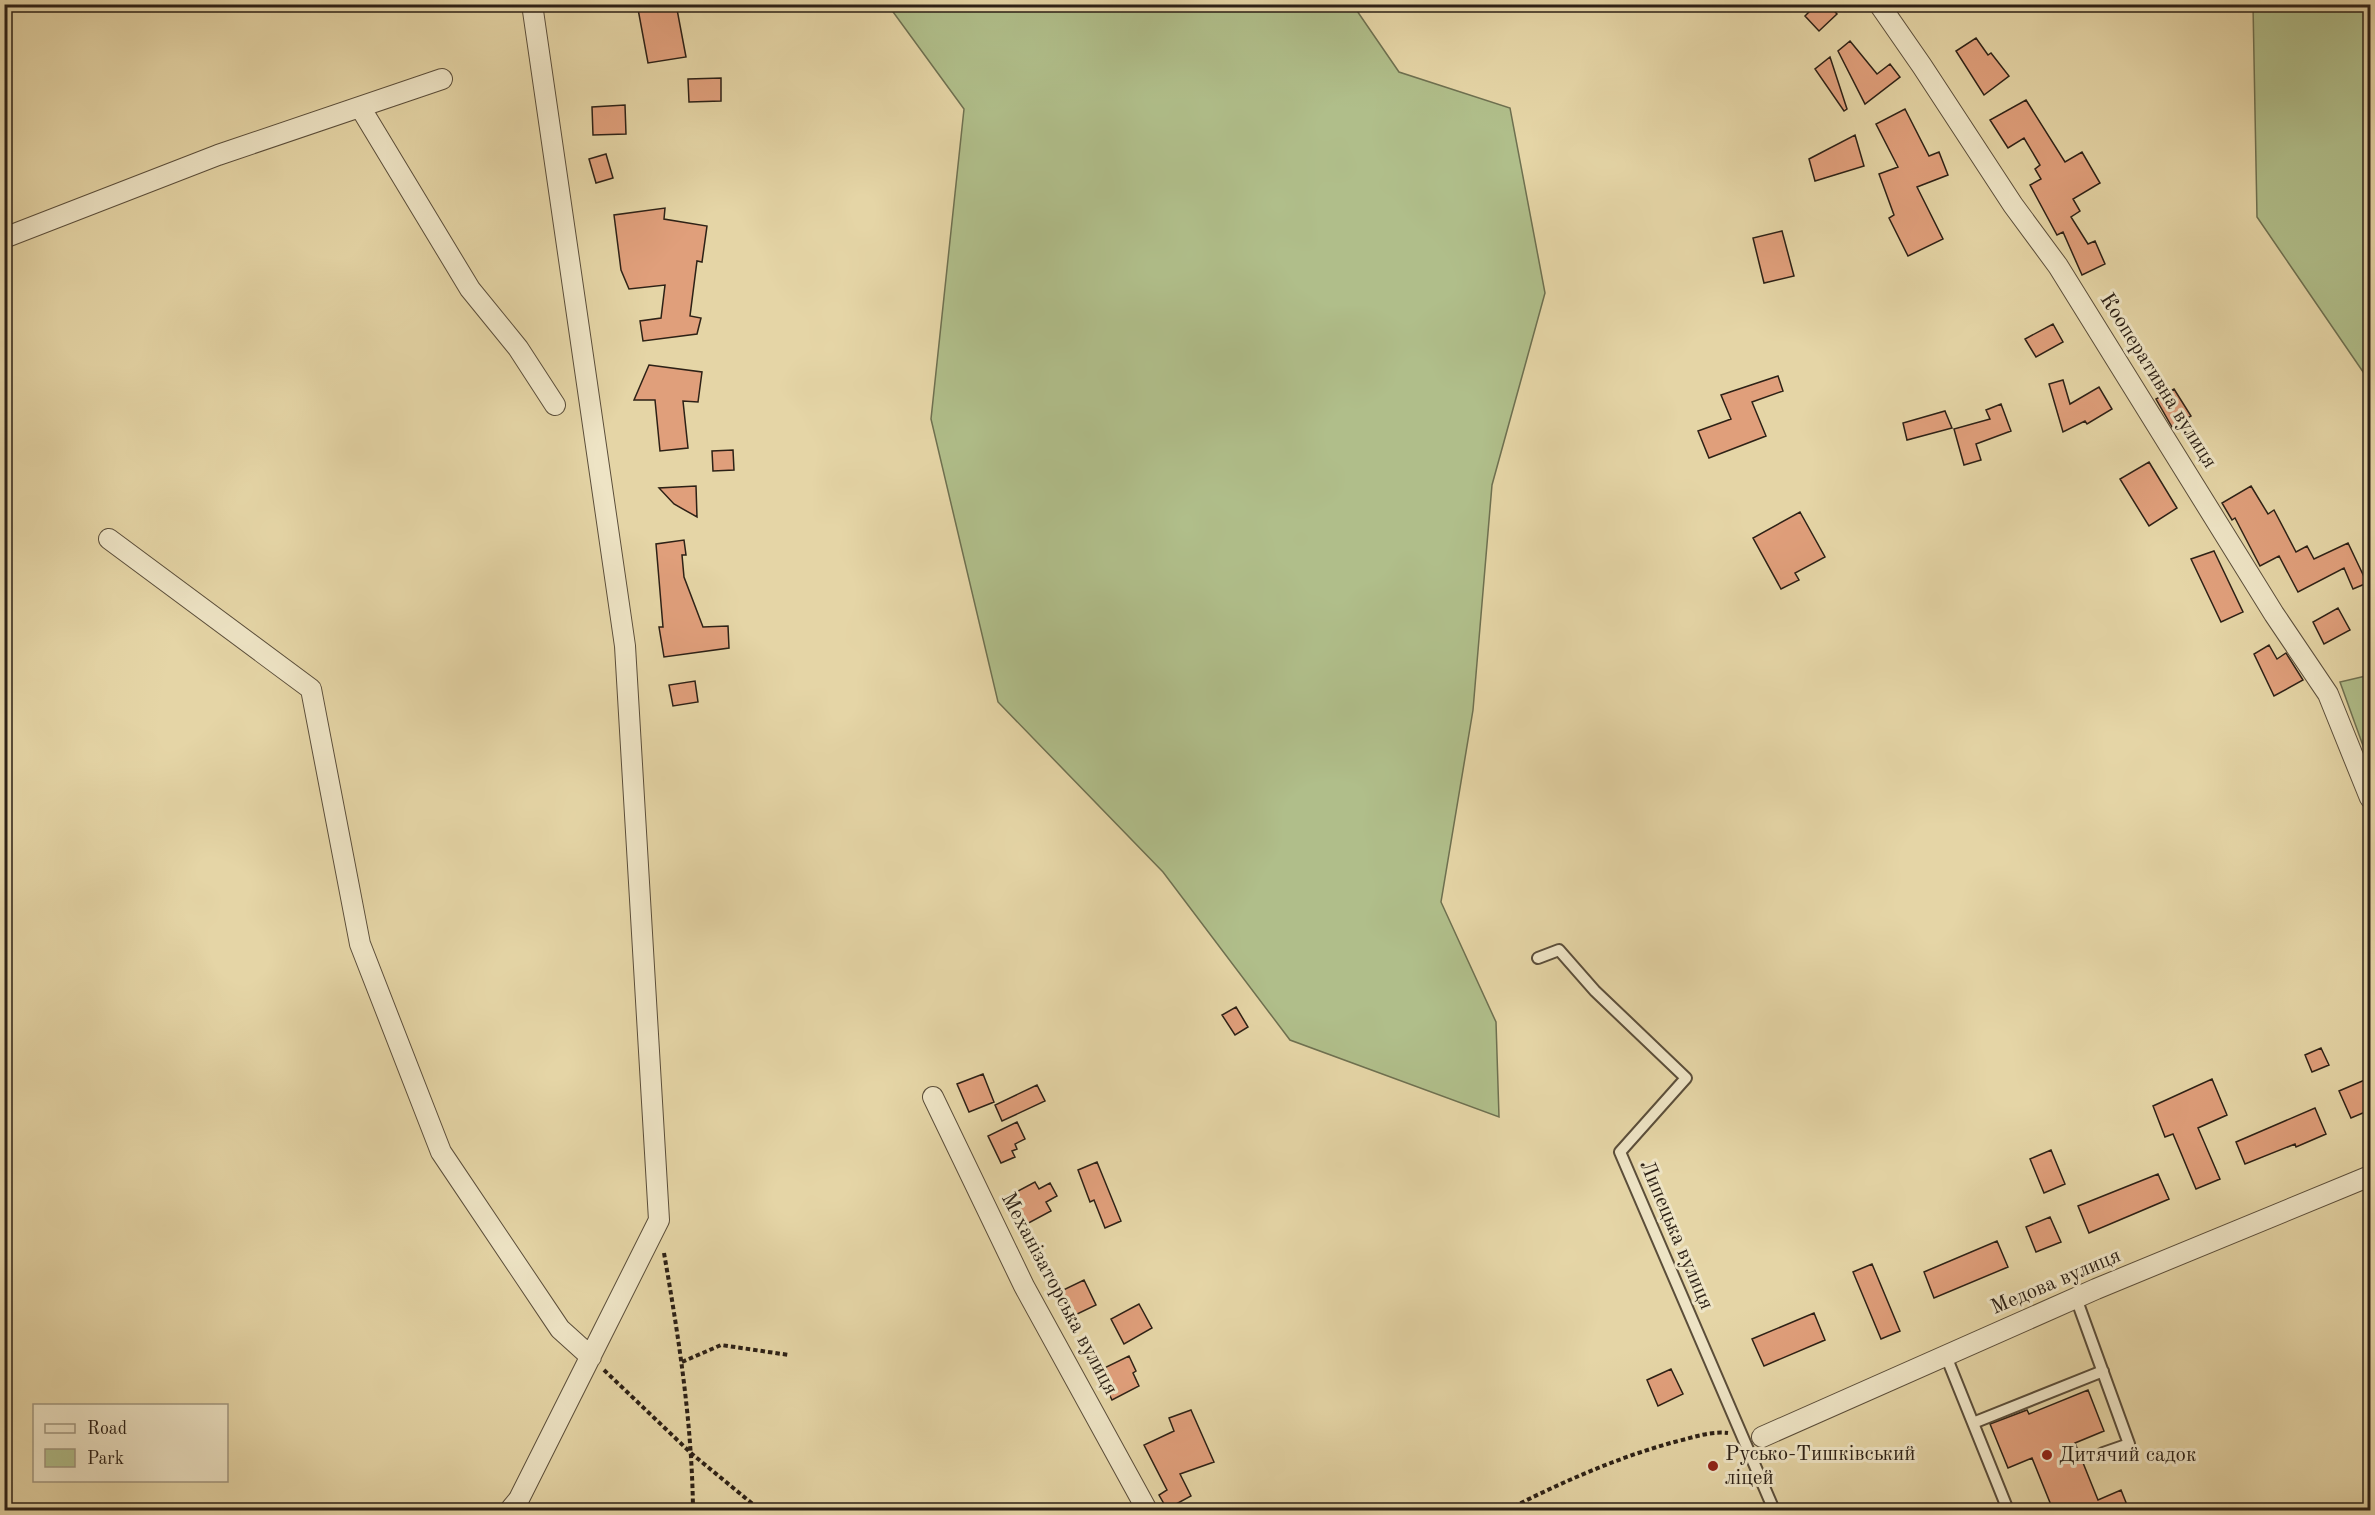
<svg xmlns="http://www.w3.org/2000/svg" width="2375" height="1515" viewBox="0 0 2375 1515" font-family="'Old Standard TT',serif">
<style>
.green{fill:#b0be8a;stroke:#6e7050;stroke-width:1.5}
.building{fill:#e09f7b;stroke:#2d2116;stroke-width:1.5}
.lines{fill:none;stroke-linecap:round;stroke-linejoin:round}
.service-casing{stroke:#5b4e3a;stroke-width:14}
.minor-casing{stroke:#5b4e3a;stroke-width:22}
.path{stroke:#2d2116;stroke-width:4;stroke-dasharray:4.5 3;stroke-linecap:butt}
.service{stroke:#eee4c5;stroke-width:10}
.minor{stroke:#eee4c5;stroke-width:20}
.poi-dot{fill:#8f2418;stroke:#eee4c5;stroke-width:2}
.labels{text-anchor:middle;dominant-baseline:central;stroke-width:6;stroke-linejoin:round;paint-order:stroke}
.street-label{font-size:21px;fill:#2d2116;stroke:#eee4c5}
.poi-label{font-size:21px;fill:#2d2116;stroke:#eee4c5;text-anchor:start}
</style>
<rect width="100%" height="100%" fill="#e5d5a6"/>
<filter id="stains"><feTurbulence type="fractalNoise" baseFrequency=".00333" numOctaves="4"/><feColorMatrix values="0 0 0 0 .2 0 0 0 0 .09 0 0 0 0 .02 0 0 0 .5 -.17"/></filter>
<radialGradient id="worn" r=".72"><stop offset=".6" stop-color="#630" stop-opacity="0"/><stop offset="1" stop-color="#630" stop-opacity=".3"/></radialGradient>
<path class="green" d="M888,5h465l46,67 111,36 35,185 -53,192 -19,225 -32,192 55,120 3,95 -209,-77 -127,-168 -165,-170 -67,-283 33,-310z
M2253,5h117v377l-113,-165z
M2370,675v90l-30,-83z"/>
<path class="building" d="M661,4h15l10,53 -38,6 -10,-54z
M1817,4h11l9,10 -18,17 -14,-15z
M1976,38l12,17 3,-2 18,23 -25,19 -28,-44z
M1850,41l27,33 13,-10 10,13 -35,27 -27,-53z
M1830,57l17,52 -3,2 -29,-42z
M721,78v23l-32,1 -1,-23z
M2026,100l39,62 17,-10 18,31 -27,16 7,12 -9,6 17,27 7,-3 10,23 -23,11 -19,-43 -6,3 -27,-50 11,-6 -6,-10 5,-4 -16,-27 -16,10 -18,-28z
M625,105l1,29 -33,1 -1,-28z
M1905,109l24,47 10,-4 9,23 -31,12 26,52 -35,17 -19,-38 5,-3 -15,-41 19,-7 -22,-43z
M1855,135l9,31 -49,15 -6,-22z
M606,154l7,24 -17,5 -7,-24z
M665,208l-1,11 43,7 -5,36 -5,-1 -7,55 11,2 -4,16 -54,7 -3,-20 21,-3 4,-33 -36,4 -8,-19 -7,-55z
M1782,231l12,45 -30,7 -11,-45z
M2053,324l10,18 -27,15 -11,-18z
M649,365l53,7 -4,30 -15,-1 5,47 -28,3 -5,-51h-21z
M1778,376l5,15 -31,11 14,34 -57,22 -11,-27 33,-12 -10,-24z
M2063,380l7,24 29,-17 13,22 -25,15 -2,-3 -22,11 -14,-48z
M2174,389l17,27 -19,11 -16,-28z
M2001,404l10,27 -35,13 5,16 -17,5 -10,-36 36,-10 -4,-9z
M1945,411l7,17 -45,12 -4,-17z
M733,450l1,20 -21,1 -1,-20z
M2149,462l28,46 -28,18 -29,-47z
M696,486l1,31 -23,-13 -15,-16z
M2251,486l17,28 6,-4 22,42 11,-6 7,13 34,-16 19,40 -14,6 -9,-21 -46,24 -19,-36 -19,10 -25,-48 -3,2 -10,-17z
M1800,512l25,45 -30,16 4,7 -18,9 -28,-51z
M684,540l2,15h-4l2,22 19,50 25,-1 1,22 -65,9 -5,-30h4l-7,-83z
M2214,551l29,61 -22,10 -30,-63z
M2338,608l12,22 -26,14 -11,-22z
M2269,645l8,14 9,-6 17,27 -29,16 -20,-42z
M695,681l3,21 -25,4 -4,-21z
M1236,1007l12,20 -13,8 -13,-20z
M2321,1048l8,17 -17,7 -7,-17z
M983,1074l11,28 -25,10 -12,-28z
M2212,1079l15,36 -29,13 22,51 -24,10 -23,-55 -8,3 -12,-31z
M2367,1079l3,9v22l-19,8 -12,-27z
M1037,1085l8,16 -43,20 -7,-16z
M2315,1108l11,26 -30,13 -1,-3 -50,20 -9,-22z
M1017,1122l8,17 -10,5 2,5 -5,2 3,6 -14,6 -13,-27z
M2051,1150l14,34 -21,9 -14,-34z
M1097,1162l24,59 -16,7 -11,-28 -4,2 -12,-32z
M2158,1174l11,25 -80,34 -11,-27z
M1035,1182l4,7 11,-6 7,13 -11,6 5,9 -28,15 -16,-29z
M2050,1217l11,25 -25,10 -10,-25z
M1997,1241l11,26 -74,31 -10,-26z
M1872,1264l28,67 -19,8 -28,-67z
M1084,1280l12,25 -25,12 -12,-25z
M1139,1304l13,24 -28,16 -13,-25z
M1814,1313l11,27 -61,26 -12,-27z
M1129,1356l7,15 -3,2 6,13 -27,14 -14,-29z
M1671,1369l12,25 -25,12 -11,-26z
M2088,1390l16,41 -29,12 23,57 23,-10 8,20h-76l-21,-52 -24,10 -18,-44 37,-14 2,4z
M1191,1410l23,52 -34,12 11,22 -24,13 -8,-14 8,-5 -23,-45 30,-14 -5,-13z"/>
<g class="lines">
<defs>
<path id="service" d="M1538,958l21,-8 36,41 91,87 -66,74 154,358
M2076,1298l53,146 -26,9
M1946,1356l62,154
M1973,1423l130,-52"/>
<path id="minor" d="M1879,4l43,62 91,139 45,61 216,348 54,80 42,104
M360,107l110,182 48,59 37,57
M4,238l214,-83 224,-76
M109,539l202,150 49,255 81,208 119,177 31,28
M933,1097l91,189 123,224
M1762,1437l334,-148 274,-113
M510,1510l9,-11 140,-279 -34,-574 -93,-642"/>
</defs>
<use href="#service" class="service-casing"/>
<use href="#minor" class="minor-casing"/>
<path class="path" d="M664,1253c15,86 28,170 29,257
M682,1362l39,-17 68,10
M604,1370l88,84 68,56
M1507,1510c55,-28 111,-53 171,-69 17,-4 32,-10 50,-8"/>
<use href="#service" class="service"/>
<use href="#minor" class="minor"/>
</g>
<g class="poi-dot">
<circle cx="2047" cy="1455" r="6"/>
<circle cx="1713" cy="1466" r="6"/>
</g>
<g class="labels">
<g class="street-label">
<text transform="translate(2158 381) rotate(58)">Кооперативна вулиця</text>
<text transform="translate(1676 1235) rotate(67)">Липецька вулиця</text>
<text transform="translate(2056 1282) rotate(-23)">Медова вулиця</text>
<text transform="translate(1059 1294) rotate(62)">Механізаторська вулиця</text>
</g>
<g class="poi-label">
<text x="1725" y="1454">Русько-Тишківський<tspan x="1725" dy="24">ліцей</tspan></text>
<text x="2059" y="1455">Дитячий садок</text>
</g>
</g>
<rect width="2375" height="1515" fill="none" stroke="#e5d5a6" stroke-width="24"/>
<rect x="6" y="6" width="2363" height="1503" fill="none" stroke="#2d2116" stroke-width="3"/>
<rect x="12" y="12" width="2351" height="1491" fill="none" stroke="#2d2116" stroke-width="1.5"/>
<rect x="33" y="1404" width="195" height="78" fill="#eee4c5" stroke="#a1967f" stroke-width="1.5"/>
<rect x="45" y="1424" width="30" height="9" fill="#eee4c5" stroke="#a1967f" stroke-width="1.5"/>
<text x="87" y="1434" font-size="18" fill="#2d2116">Road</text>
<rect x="45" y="1449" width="30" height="18" fill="#b0be8a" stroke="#a1967f" stroke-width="1.5"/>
<text x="87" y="1464" font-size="18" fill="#2d2116">Park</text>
<rect width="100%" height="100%" filter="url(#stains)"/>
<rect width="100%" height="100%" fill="url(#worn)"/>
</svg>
